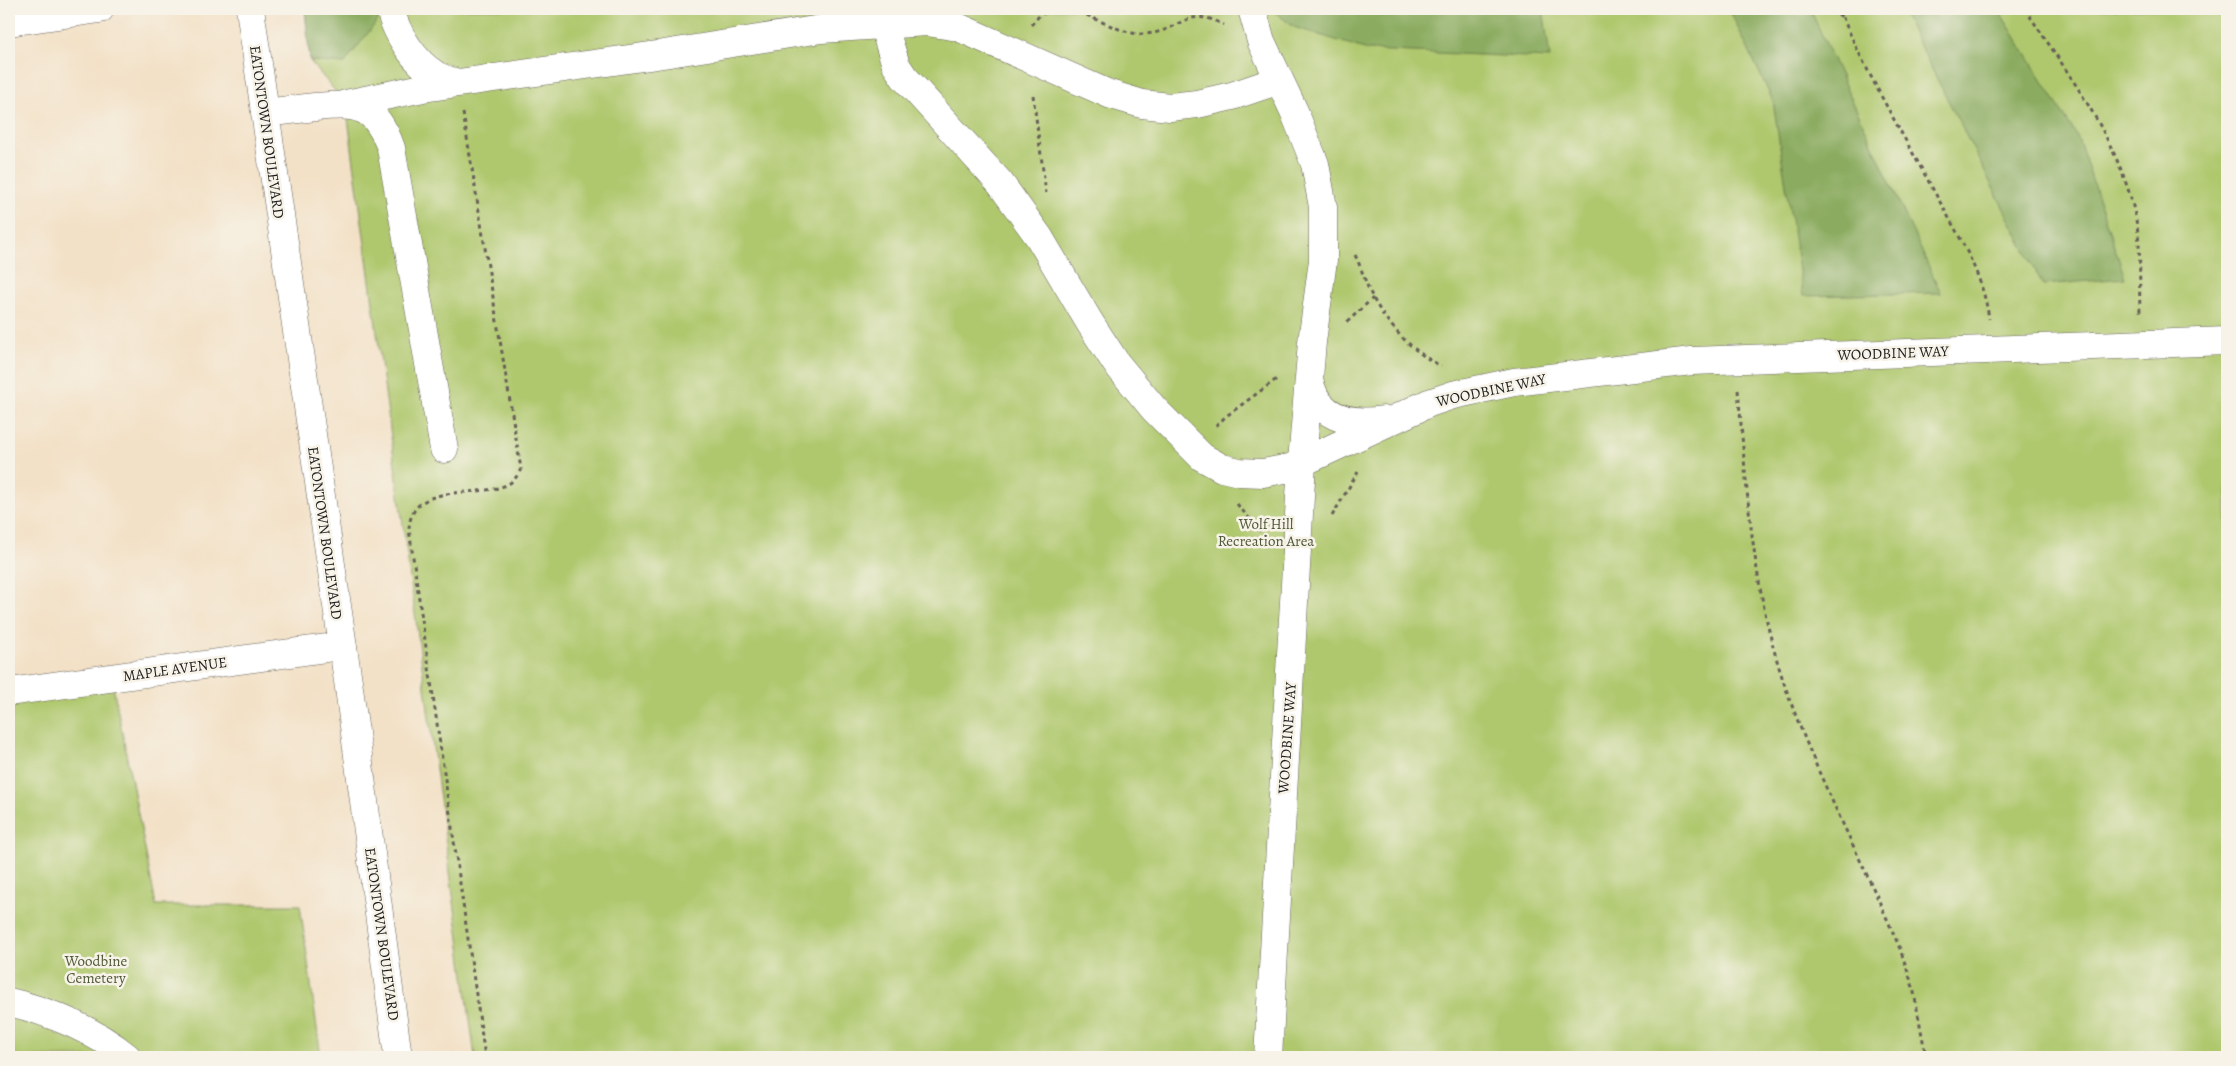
<svg xmlns="http://www.w3.org/2000/svg" width="2236" height="1066" viewBox="0 0 2236 1066" font-family="Alegreya,serif">
<style>
.green{fill:#afc86d;stroke:#667244}
.forest{fill:#8bac60;stroke:#54643e}
.lines{fill:none;stroke-linecap:round;stroke-linejoin:round}
.minor-casing{stroke:#676158;stroke-width:29}
.path{stroke:#676158;stroke-width:3;stroke-dasharray:4 4;stroke-linecap:butt}
.minor{stroke:#fff;stroke-width:28}
.labels{text-anchor:middle;dominant-baseline:central;stroke-width:5;stroke-linejoin:round;paint-order:stroke}
.street-label{font-size:15px;fill:#1c1c1c;stroke:#f7f3e8}
.park-label{font-size:15px;fill:#4f5838;stroke:#f7f3e8}
</style>
<rect width="100%" height="100%" fill="#f7f3e8"/>
<filter id="ink" filterUnits="userSpaceOnUse"><feTurbulence type="fractalNoise" baseFrequency=".02" numOctaves="2"/><feDisplacementMap in="SourceGraphic" scale="10" xChannelSelector="R" yChannelSelector="G"/><feConvolveMatrix kernelMatrix="1 2 1 2 8 2 1 2 1" color-interpolation-filters="sRGB"/></filter>
<filter id="wash" filterUnits="userSpaceOnUse"><feTurbulence type="fractalNoise" baseFrequency=".0096" numOctaves="4" result="noise"/><feDisplacementMap in="SourceGraphic" scale="20" xChannelSelector="R" yChannelSelector="G"/><feGaussianBlur stdDeviation="1.12" result="paint"/><feColorMatrix in="noise" values="0 0 0 0 0 0 0 0 0 0 0 0 0 0 0 0 0 1.4 0 .05"/><feComposite in="paint" operator="in"/></filter>
<g filter="url(#wash)">
<rect width="100%" height="100%" fill="#f3e1c7"/>
<path class="green" d="M305,9h1922v1048h-1752l-129,-953 -36,-43z
M112,681l44,224h144l21,152h-312v-373z"/>
<path class="forest" d="M305,9h72l1,11 -34,44 -34,-3z
M1271,9h272l7,49 -182,-8 -74,-23z
M1729,9h81l131,284 -138,3 -30,-195z
M1901,9h97l80,129 47,140 -82,7z"/>
</g>
<g filter="url(#ink)">
<g class="lines">
<defs>
<path id="minor" d="M250,9l99,679 49,369
M390,9c6,24 24,53 46,66 6,4 15,6 22,8
M1252,9l9,32 33,70 21,53 8,43v53l-11,82 -10,120 -34,595
M9,22l91,-13
M883,24l13,41 8,12 96,106 39,54 51,86 26,40 38,46 48,48 20,11 17,4 24,1 27,-5 139,-65 24,-8 61,-13 178,-21 535,-20
M346,104l77,-16 234,-33 164,-26 106,-7 31,5 151,67 33,10 28,3 27,-3 35,-8 47,-16
M265,113c17,-2 33,-4 50,-6 43,-4 60,-3 76,41l53,301
M1309,378c6,40 40,47 74,42
M9,692l332,-46
M9,1002c40,9 87,29 118,55"/>
</defs>
<use href="#minor" class="minor-casing"/>
<path class="path" d="M1072,9c20,7 51,26 72,25 36,-1 41,-30 80,-9
M1832,9l10,8
M1843,9v9c26,60 60,117 92,175 22,40 48,80 54,126
M2025,9c44,66 103,143 113,224 3,26 1,54 2,80
M1202,16v-7
M1031,25l9,-10 15,-6
M1033,95l13,98
M463,113l58,356c-4,7 -7,13 -15,16 -29,14 -95,-5 -97,44l76,528
M1355,255c7,14 11,30 18,43 14,27 41,55 68,68
M1347,322l26,-24
M1738,390c9,99 14,197 46,293 31,92 79,177 116,266l13,38 13,70
M1216,426l9,-9 53,-39
M1237,504l28,33
M1332,516l26,-44"/>
<use href="#minor" class="minor"/>
</g>
</g>
<g class="labels">
<g class="street-label">
<text transform="translate(267 132) rotate(82)">EATONTOWN BOULEVARD</text>
<text transform="translate(1893 353) rotate(-2)">WOODBINE WAY</text>
<text transform="translate(1491 390) rotate(-12)">WOODBINE WAY</text>
<text transform="translate(325 533) rotate(82)">EATONTOWN BOULEVARD</text>
<text transform="translate(175 669) rotate(-8)">MAPLE AVENUE</text>
<text transform="translate(1287 738) rotate(-86)">WOODBINE WAY</text>
<text transform="translate(382 934) rotate(82)">EATONTOWN BOULEVARD</text>
</g>
<g class="park-label">
<text x="1266" y="524">Wolf Hill<tspan x="1266" dy="17">Recreation Area</tspan></text>
<text x="96" y="961">Woodbine<tspan x="96" dy="17">Cemetery</tspan></text>
</g>
</g>
<rect width="2236" height="1066" fill="none" stroke="#f7f3e8" stroke-width="30"/>
</svg>
